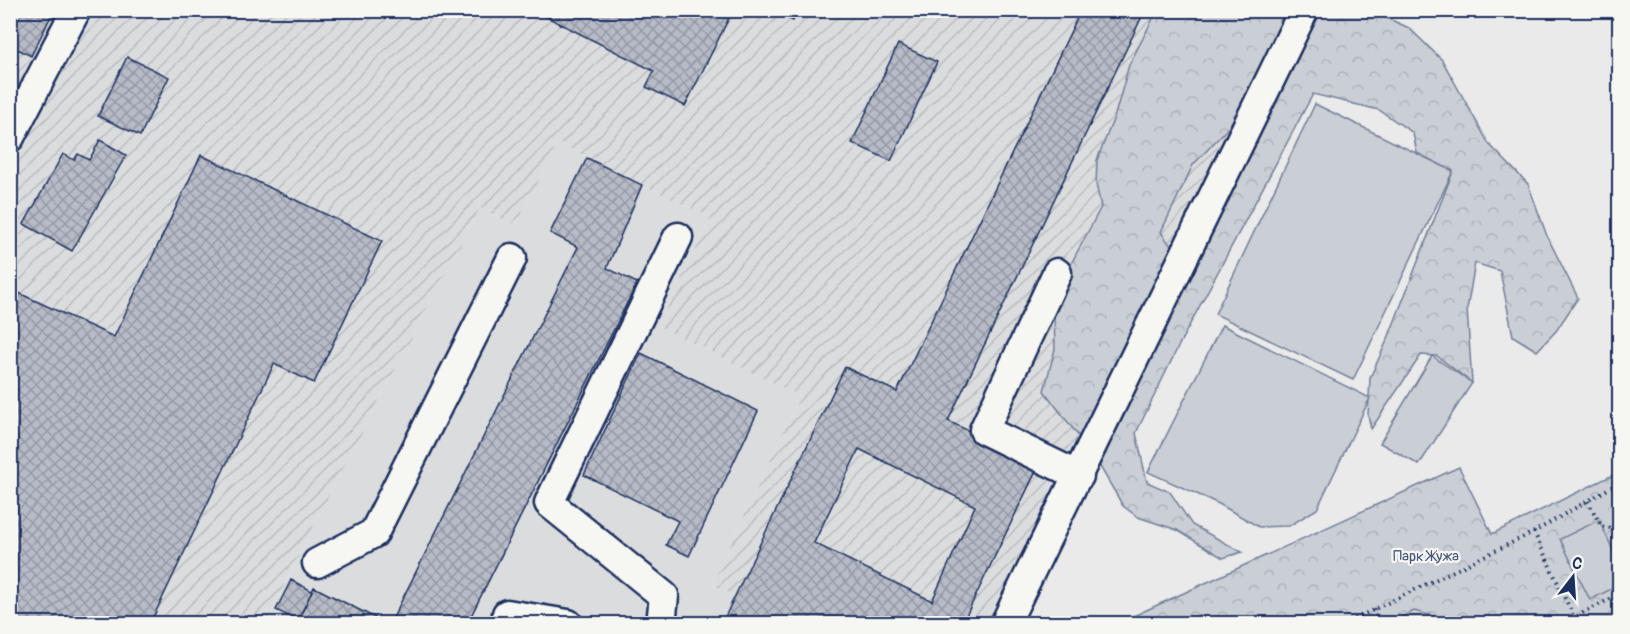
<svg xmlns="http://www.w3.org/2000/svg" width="1630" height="634" viewBox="0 0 1630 634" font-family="Pangolin,sans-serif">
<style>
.built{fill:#dadcde}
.industrial{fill:url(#industrial-furrows)}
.forest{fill:url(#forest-crowns);stroke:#727e9a;stroke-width:1.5}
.garden{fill:#caced5;stroke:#727e9a;stroke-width:1.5}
.building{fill:url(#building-cross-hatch);stroke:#1b2f5e;stroke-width:1.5;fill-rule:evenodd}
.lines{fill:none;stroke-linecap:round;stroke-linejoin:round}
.minor-casing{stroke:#1b2f5e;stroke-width:33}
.path{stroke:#1b2f5e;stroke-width:4;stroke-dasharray:1.5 4.5;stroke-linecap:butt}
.minor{stroke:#f6f6f2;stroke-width:28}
.labels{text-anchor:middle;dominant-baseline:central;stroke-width:4.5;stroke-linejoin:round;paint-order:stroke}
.park-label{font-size:15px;fill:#47577c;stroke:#f6f6f2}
</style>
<defs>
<pattern id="industrial-furrows" width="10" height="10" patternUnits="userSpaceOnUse" patternTransform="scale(1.5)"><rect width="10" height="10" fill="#dadcde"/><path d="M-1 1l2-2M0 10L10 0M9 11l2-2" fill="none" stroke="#babdc1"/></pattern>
<pattern id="forest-crowns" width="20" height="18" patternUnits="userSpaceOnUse" patternTransform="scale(1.5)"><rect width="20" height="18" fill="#caced5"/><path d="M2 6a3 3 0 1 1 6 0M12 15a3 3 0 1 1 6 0" fill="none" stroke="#adb1b9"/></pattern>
<pattern id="building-cross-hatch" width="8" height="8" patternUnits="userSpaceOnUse" patternTransform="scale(1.5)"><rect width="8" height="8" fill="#b6bbc6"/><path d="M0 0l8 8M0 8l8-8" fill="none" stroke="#9398a4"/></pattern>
</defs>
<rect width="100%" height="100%" fill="#e9eae9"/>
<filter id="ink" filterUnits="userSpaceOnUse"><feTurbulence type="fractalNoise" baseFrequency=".0167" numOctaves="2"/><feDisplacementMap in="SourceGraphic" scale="12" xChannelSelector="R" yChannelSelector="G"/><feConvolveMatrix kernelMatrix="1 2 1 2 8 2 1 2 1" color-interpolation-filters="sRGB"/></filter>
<g filter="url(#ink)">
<path class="built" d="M558,143l153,75 -53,108 142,70 -88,188 24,12 -13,27 -457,1 56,-115 158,-301 36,18z"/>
<path class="industrial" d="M10,11h1281l-302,613 -266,-1 12,-27 -23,-12 88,-188 -142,-70 53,-108 -153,-75 -42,83 -36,-18 -158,301 -56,114h-255z"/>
<path class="forest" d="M1157,11h125l-3,27 -51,90 -35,37 -32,67 12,17 -86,198 -43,-56 11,-42 -1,-38 18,-49 29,-55 -5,-23 1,-24 18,-45 14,-50z
M1310,11h61l38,17 33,32 47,84 39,40 19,52 31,62 -22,33 -19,20 -24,-15 -13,-65 -25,-8 -8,46 5,74 -35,-27 -16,-1 -50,74 -3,-14 2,-37 19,-42 64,-165 -36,-18 -4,-20 -34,-23 -66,-16 -132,247 -45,92 11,49 23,10 22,33 50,27 -19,6 -46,-28 -39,-13 -15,-11 -28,-48z
M1459,467l33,67 127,-62v151l-503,1z"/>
<path class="garden" d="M1315,104l138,67 -100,209 -138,-66z
M1222,325l148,73 -53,111 -28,17 -30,1 -40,-23 -71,-32z
M1432,356l40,27 -53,82 -39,-22z
M1599,520l20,43v22l-29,15 -30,-61z
M1414,611l47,12h-72z"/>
<path class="building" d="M10,10h44l-23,46 -21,-11z
M533,10h200l-48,96 -39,-19 8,-16z
M771,10h27l-5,11z
M1081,10h64l-197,411 91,44 -77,159h-232l-7,-3 122,-254 52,25zM859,449l116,57 -43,95 -118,-58z
M898,44l39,18 -46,99 -39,-18z
M127,57l42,20 -29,59 -42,-20z
M100,140l26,15 -54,96 -48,-27 39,-70 11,6 4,-6 11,6z
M201,155l181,86 -68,142 -40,-19 -124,260h-140v-335l104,48z
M587,158l55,27 -35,83 30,15 -170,341h-77l188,-377 -28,-14z
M641,353l117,58 -69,145 -23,-11 12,-24 -94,-46z
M291,580l21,11 -14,30 -22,-11z
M314,587l73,37h-91z"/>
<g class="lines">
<defs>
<path id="minor" d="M10,137l66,-127
M1057,273l-73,157 95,46
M317,563l57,-30 138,-275
M507,614l61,10
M661,624l3,-28 -115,-93 129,-266
M1005,624l299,-614"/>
</defs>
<use href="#minor" class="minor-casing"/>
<path class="path" d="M1588,501l13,25 19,4
M1534,532l43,92
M1374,609l6,15
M1344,624l190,-92 86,-50
M1561,624l59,-30"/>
<use href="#minor" class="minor"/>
</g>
</g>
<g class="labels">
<g class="park-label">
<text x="1426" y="556">Парк Жужа</text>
</g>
</g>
<rect width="1630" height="634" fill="none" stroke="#f6f6f2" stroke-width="36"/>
<rect x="18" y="18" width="1594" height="598" fill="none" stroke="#1b2f5e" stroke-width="2" filter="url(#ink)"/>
<g transform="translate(1573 577) rotate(17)" stroke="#f6f6f2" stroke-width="4.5" paint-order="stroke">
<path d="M0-4.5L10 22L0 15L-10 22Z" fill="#1b2f5e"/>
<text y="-9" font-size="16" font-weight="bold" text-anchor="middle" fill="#1b2f5e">С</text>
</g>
</svg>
